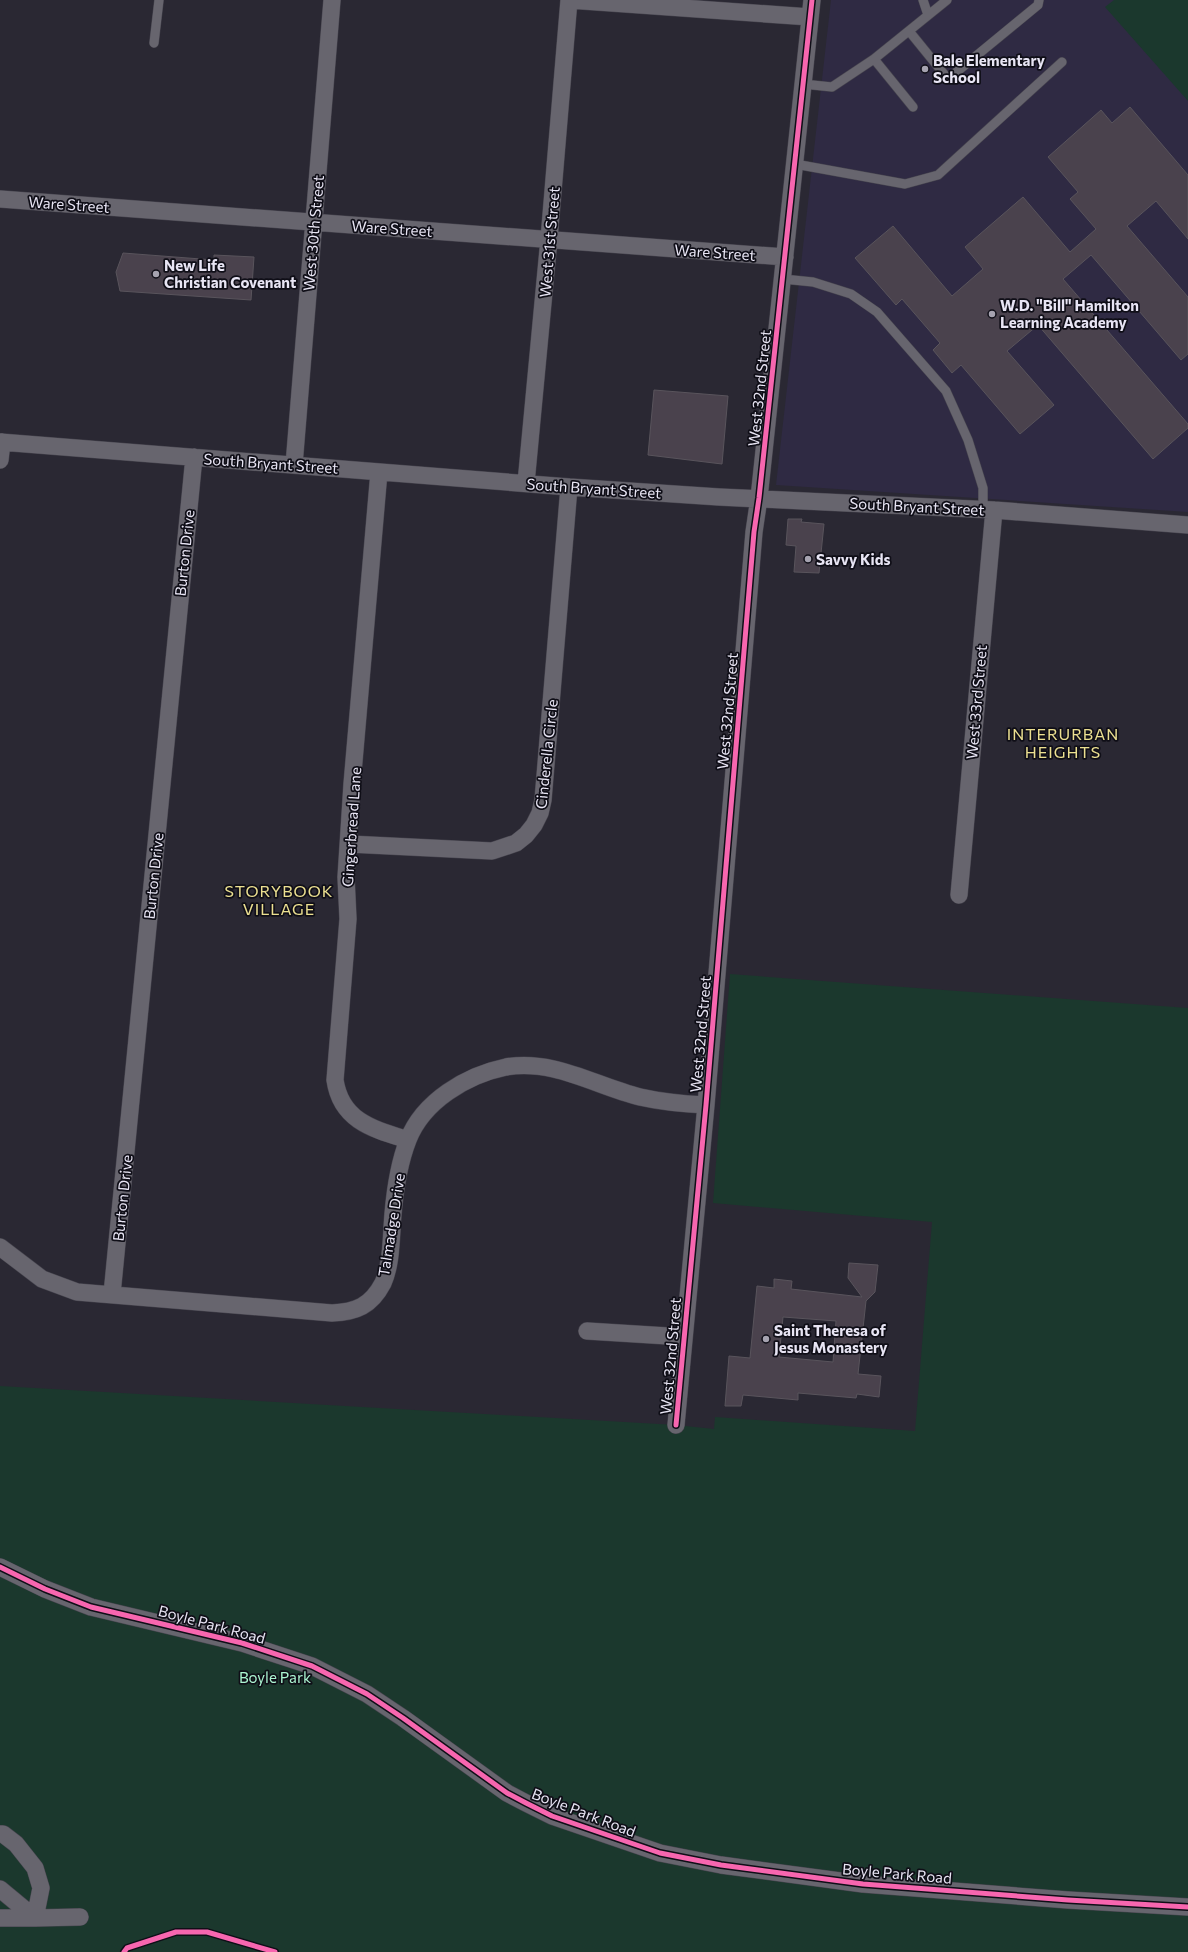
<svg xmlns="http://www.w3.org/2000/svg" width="1188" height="1952" viewBox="0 0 1188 1952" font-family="Commissioner,sans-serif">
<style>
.built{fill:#2f2a43}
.green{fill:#1b382d}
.building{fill:#4a424d;stroke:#59545c;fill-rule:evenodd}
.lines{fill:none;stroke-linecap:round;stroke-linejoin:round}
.service-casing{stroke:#46444e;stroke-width:10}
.minor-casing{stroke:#46444e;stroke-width:18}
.service{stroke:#67656e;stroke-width:9}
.minor{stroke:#67656e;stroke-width:17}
.cycleway-casing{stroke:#0f0e17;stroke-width:8}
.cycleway{stroke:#f766af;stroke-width:5}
.poi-dot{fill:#a6a3b0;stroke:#0f0e17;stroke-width:1.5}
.labels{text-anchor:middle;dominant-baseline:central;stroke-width:3.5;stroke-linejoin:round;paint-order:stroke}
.poi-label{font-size:15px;font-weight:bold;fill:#e8e5f4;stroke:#0f0e17;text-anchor:start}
.street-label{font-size:15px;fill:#e8e5f4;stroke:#0f0e17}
.park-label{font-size:15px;fill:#abf5d1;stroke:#0f0e17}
.neighbourhood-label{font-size:16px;letter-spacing:1px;fill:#ece091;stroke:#0f0e17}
</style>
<rect width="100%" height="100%" fill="#2a2833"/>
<path class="built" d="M831,0h357v512l-412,-27z"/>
<path class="green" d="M1114,0h74v101l-83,-94z
M730,974l458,34v944h-1188v-566l676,39 38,4 1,-12 200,14 17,-209 -219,-19z"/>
<path class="building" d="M1130,107l58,68v64l-32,-38 -29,25 61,71v57l-7,6 -90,-105 -28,24 125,145v4l-35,31 -115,-134 -31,26 47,54 -34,29 -59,-69 -9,8 -19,-23 7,-7 -38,-44 -6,6 -41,-47 38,-32 59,70 31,-27 -18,-22 58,-50 47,55 26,-23 -26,-30 8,-7 -30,-35 53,-47 11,13z
M123,253l91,7v-5l40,2 -3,43 -131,-9 -4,-19z
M654,390l74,6 -6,68 -74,-9z
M788,519h14l-1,3 23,2 -5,49 -25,-1 2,-26 -10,-1z
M849,1263l29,2 -3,27 -9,9 -8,73 23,2 -2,21 -22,-3 -1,4 -58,-5v7l-55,-5 -2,11h-16l4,-50 21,2 7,-72 17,2v-9l18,2 -1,8 71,8 -14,-19zM783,1317l53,4 -3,41 -54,-5z"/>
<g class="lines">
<defs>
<path id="service" d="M923,0l5,15
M909,31l39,48 90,-74 1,-5
M154,43l5,-43
M874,59l73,-59
M803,84l29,3 42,-28 39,48
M795,164l110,20 33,-9 124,-113
M783,279l30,3 38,12 26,18 69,79 22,49 15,48v21"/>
<path id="minor" d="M569,0l241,17
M0,199l785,58
M0,442l569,45 150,10 275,13 194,15
M0,460l2,-18
M294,465l38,-465
M379,472l-27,312 -6,93 2,42 -13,161c6,41 38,49 73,60
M526,483l23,-244 20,-239
M349,844l143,7 24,-8 10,-8 8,-10 6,-12 3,-13 26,-313
M959,895l35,-385
M0,1247l42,32 35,13 255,21c24,-1 39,-7 51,-30 9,-20 8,-47 10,-69 2,-24 6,-51 15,-74 15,-39 59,-65 98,-73 49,-8 89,19 134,30 22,5 44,7 66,8
M112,1294l82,-837
M587,1331l97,6
M676,1425l30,-320 48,-573 5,-34 53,-498
M0,1567l45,22 46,18 151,36 70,23 55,28 36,24 104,75 19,10 26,13 108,37 61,12 142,19 205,16 120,7
M0,1834h3l13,10 19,24 6,20 -6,30h-35
M0,1889l35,29 45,-1"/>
</defs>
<use href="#service" class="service-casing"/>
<use href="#minor" class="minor-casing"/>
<use href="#service" class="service"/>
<use href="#minor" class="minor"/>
<defs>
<path id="cycleway" d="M676,1425l30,-320 48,-573 5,-34 53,-498
M0,1567l45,22 46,18 151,36 70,23 55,28 36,24 104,75 19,10 26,13 108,37 61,12 142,19 205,16 120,7
M124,1952l3,-4 49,-16h31l68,20"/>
</defs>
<use href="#cycleway" class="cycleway-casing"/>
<use href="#cycleway" class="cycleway"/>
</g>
<g class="poi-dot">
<circle cx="925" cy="69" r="4"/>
<circle cx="156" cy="274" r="4"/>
<circle cx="992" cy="314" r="4"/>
<circle cx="808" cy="559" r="4"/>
<circle cx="766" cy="1339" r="4"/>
</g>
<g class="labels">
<g class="poi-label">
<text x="933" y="60">Bale Elementary<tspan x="933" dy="17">School</tspan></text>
<text x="164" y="265">New Life<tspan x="164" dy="17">Christian Covenant</tspan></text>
<text x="1000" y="305">W.D. "Bill" Hamilton<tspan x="1000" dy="17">Learning Academy</tspan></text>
<text x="816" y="559">Savvy Kids</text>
<text x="774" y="1330">Saint Theresa of<tspan x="774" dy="17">Jesus Monastery</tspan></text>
</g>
<g class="street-label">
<text transform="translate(69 204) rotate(4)">Ware Street</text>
<text transform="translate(392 228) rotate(4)">Ware Street</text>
<text transform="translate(313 233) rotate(-85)">West 30th Street</text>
<text transform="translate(549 242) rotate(-85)">West 31st Street</text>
<text transform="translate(715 252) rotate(4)">Ware Street</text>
<text transform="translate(759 388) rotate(-84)">West 32nd Street</text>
<text transform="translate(271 463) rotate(4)">South Bryant Street</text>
<text transform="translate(594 488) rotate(4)">South Bryant Street</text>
<text transform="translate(917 506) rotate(3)">South Bryant Street</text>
<text transform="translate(184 553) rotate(-84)">Burton Drive</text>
<text transform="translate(976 702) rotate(-85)">West 33rd Street</text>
<text transform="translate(727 711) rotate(-85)">West 32nd Street</text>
<text transform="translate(546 754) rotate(-84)">Cinderella Circle</text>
<text transform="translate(351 827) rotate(-86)">Gingerbread Lane</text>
<text transform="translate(153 876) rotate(-84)">Burton Drive</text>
<text transform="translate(700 1034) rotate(-85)">West 32nd Street</text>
<text transform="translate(122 1198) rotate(-84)">Burton Drive</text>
<text transform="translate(391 1225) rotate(-81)">Talmadge Drive</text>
<text transform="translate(670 1356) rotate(-85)">West 32nd Street</text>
<text transform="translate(212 1624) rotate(15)">Boyle Park Road</text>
<text transform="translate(584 1812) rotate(21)">Boyle Park Road</text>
<text transform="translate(897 1873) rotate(5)">Boyle Park Road</text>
</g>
<g class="park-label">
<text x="275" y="1677">Boyle Park</text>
</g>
<g class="neighbourhood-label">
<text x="1063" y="733">INTERURBAN<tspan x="1063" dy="18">HEIGHTS</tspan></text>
<text x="279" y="890">STORYBOOK<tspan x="279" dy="18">VILLAGE</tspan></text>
</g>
</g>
</svg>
